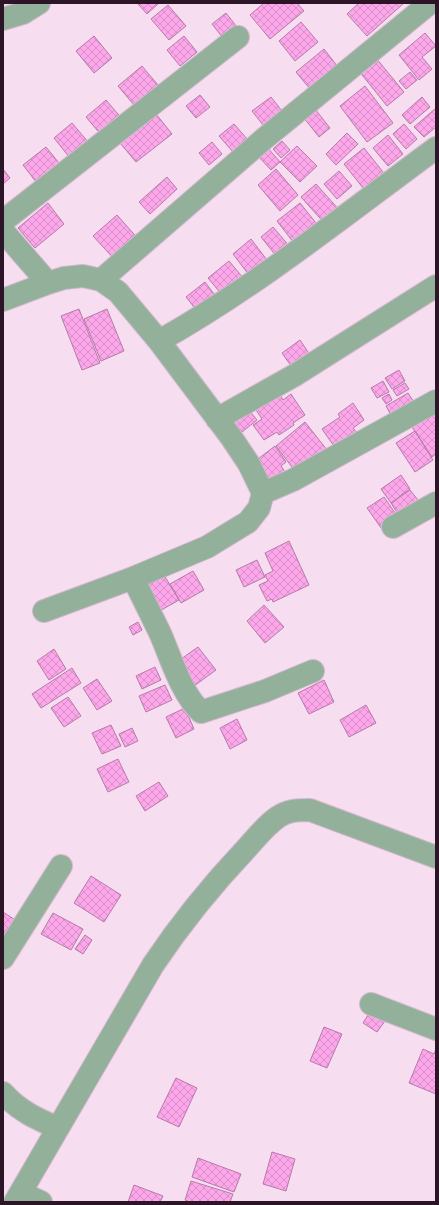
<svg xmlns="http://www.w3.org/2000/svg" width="439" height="1205" viewBox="0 0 439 1205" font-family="'PT Serif',serif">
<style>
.building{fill:url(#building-cross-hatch);stroke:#b67aa9}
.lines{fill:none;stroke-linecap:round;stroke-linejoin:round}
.minor-casing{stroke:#d2b9cc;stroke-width:24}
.minor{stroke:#93b09b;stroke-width:22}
</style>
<defs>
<pattern id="building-cross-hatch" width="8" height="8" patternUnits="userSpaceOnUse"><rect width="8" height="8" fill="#fda7eb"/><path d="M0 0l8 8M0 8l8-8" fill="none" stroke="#d98fca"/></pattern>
</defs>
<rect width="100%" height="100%" fill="#f7ddf0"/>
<path class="building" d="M137,3h22l-12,11z
M264,3h33l7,8 -34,28 -20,-24z
M359,3h45l-37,33 -20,-22z
M168,5l18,21 -17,14 -18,-21z
M226,13l11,14 -14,11 -11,-14z
M301,22l17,20 -23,19 -16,-20z
M425,33l11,13 -14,11 10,12 -13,11 -20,-25z
M94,36l18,22 -18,15 -18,-22z
M184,36l13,16 -17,14 -13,-16z
M324,49l14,18 -28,22 -14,-17z
M376,58l28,34 -17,14 -28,-35z
M142,66l21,25 -24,20 -21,-25z
M410,72l7,8 -11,9 -7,-8z
M365,86l28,37 -26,19 -27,-36z
M200,95l10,12 -14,11 -10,-12z
M271,97l11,14 -19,14 -11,-14z
M422,97l8,10 -20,17 -8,-9z
M106,100l17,20 -20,17 -17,-20z
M436,108v19l-12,10 -10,-10z
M315,109l15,19 -11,9 -15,-19z
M156,114l16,20 -36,28 -16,-19z
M72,123l17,20 -19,15 -16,-20z
M234,124l14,16 -15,12 -14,-16z
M404,124l13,15 -11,10 -13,-15z
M347,133l11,11 -22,21 -10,-11z
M388,135l15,19 -15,12 -15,-18z
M282,141l8,9 -9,8 -8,-9z
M212,142l10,12 -13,11 -10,-12z
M297,146l20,20 -17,16 -20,-20z
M46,147l17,21 -23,19 -17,-22z
M267,147l13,15 -9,8 -13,-14z
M364,148l23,29 -20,16 -23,-29z
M3,169l7,9 -7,6z
M276,169l22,26 -18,16 -22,-26z
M339,171l13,15 -15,13 -13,-15z
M167,177l10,12 -27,25 -11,-12z
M316,184l26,29 -15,13 -26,-29z
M48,203l16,21 -29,24 -17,-20z
M300,203l20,25 -23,19 -20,-26z
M117,215l23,26 -23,21 -24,-26z
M273,227l17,20 -13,10 -16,-20z
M251,239l16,21 -18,15 -16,-21z
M229,261l15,18 -21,17 -15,-18z
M205,282l12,16 -19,14 -12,-15z
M79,309l21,54 -18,7 -21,-54z
M107,309l17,42 -23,10 -17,-42z
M300,340l12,18 -18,12 -12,-17z
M399,370l6,11 -13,8 -7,-11z
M383,381l6,11 -12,6 -6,-10z
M405,383l4,6 -12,7 -4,-6z
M278,391l5,9 8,-6 14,21 -12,8 1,2 -15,10 -2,-3 -13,8 -11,-15 9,-6 -8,-12z
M408,393l7,11 -23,13 -6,-11z
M389,394l3,6 -6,4 -4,-6z
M353,403l11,17 -11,8 5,6 -22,15 -14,-20 18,-12 -2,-3z
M248,409l9,11 -15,12 -9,-11z
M436,411v43l-4,3 -20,-30z
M305,422l22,28 -29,25 -22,-29z
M415,431l18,29 -18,12 -19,-29z
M275,446l11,16 -5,4 6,9 -15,11 -18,-24z
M401,475l9,14 -19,14 -10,-14z
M410,490l8,10 -3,2 4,6 -21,6 -7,-11z
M384,497l16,23 -16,12 -17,-24z
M289,541l20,44 -36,17 -1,-3 -5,2 -8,-16 9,-4 -3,-6 8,-4 -8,-18z
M257,560l8,17 -21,10 -8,-17z
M193,571l11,19 -23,13 -11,-19z
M164,575l15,25 -23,13 -15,-24z
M264,605l20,22 -19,16 -18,-22z
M138,622l4,8 -9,5 -4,-8z
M198,647l18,23 -22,16 -17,-24z
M54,649l12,20 -17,11 -12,-19z
M155,667l6,13 -19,9 -6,-13z
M72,668l9,15 -40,25 -9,-14z
M97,679l15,22 -15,9 -14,-22z
M324,680l10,22 -25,12 -11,-21z
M165,685l7,15 -26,12 -7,-16z
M68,697l13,19 -17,11 -13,-19z
M366,705l10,18 -27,14 -9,-17z
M185,708l9,21 -18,9 -10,-21z
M237,719l10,21 -17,9 -10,-21z
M111,725l10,21 -19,8 -10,-21z
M132,728l6,13 -13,6 -6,-13z
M118,759l11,23 -21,10 -11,-23z
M159,782l9,14 -23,15 -9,-15z
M91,876l30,19 -17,27 -30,-19z
M3,912l20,13 -20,14z
M53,913l30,16 -12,21 -30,-16z
M85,935l7,5 -9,14 -8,-5z
M370,1012l15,9 -8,11 -14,-9z
M324,1027l18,7 -15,34 -17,-7z
M423,1049l11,5 2,-5v45l-27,-11z
M176,1078l21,10 -18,39 -22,-10z
M272,1152l23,7 -9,32 -23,-7z
M198,1158l43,16 -7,18 -42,-15z
M191,1181l42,13 -3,8h-40l-5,-2z
M134,1185l29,11 -3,6h-32z"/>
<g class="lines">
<defs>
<path id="minor" d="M3,19l20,-6 16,-10
M3,221l235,-184
M3,231l45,52 16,-5 19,-2 18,4 17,12 41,49 72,96 18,27 14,29 -4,15 -11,14 -41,25 -74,31 -89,33
M101,280l164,-142 165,-135
M3,300l45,-17
M159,341c98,-55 187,-127 277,-193
M217,419l78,-44 141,-89
M263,493l30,-13 143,-79
M393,527l43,-24
M133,578c9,18 18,37 27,55 11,25 21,60 41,79l64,-21 48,-20
M3,958l58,-92
M371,1004l65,25
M3,1093c16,18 34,26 55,35
M21,1193l20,9
M15,1202l138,-237c28,-42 58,-79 93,-116 10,-11 20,-24 32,-32 10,-7 20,-7 32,-7l126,47"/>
</defs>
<use href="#minor" class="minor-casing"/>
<use href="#minor" class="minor"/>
</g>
<rect width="439" height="1205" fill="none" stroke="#2c1527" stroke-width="8"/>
</svg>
